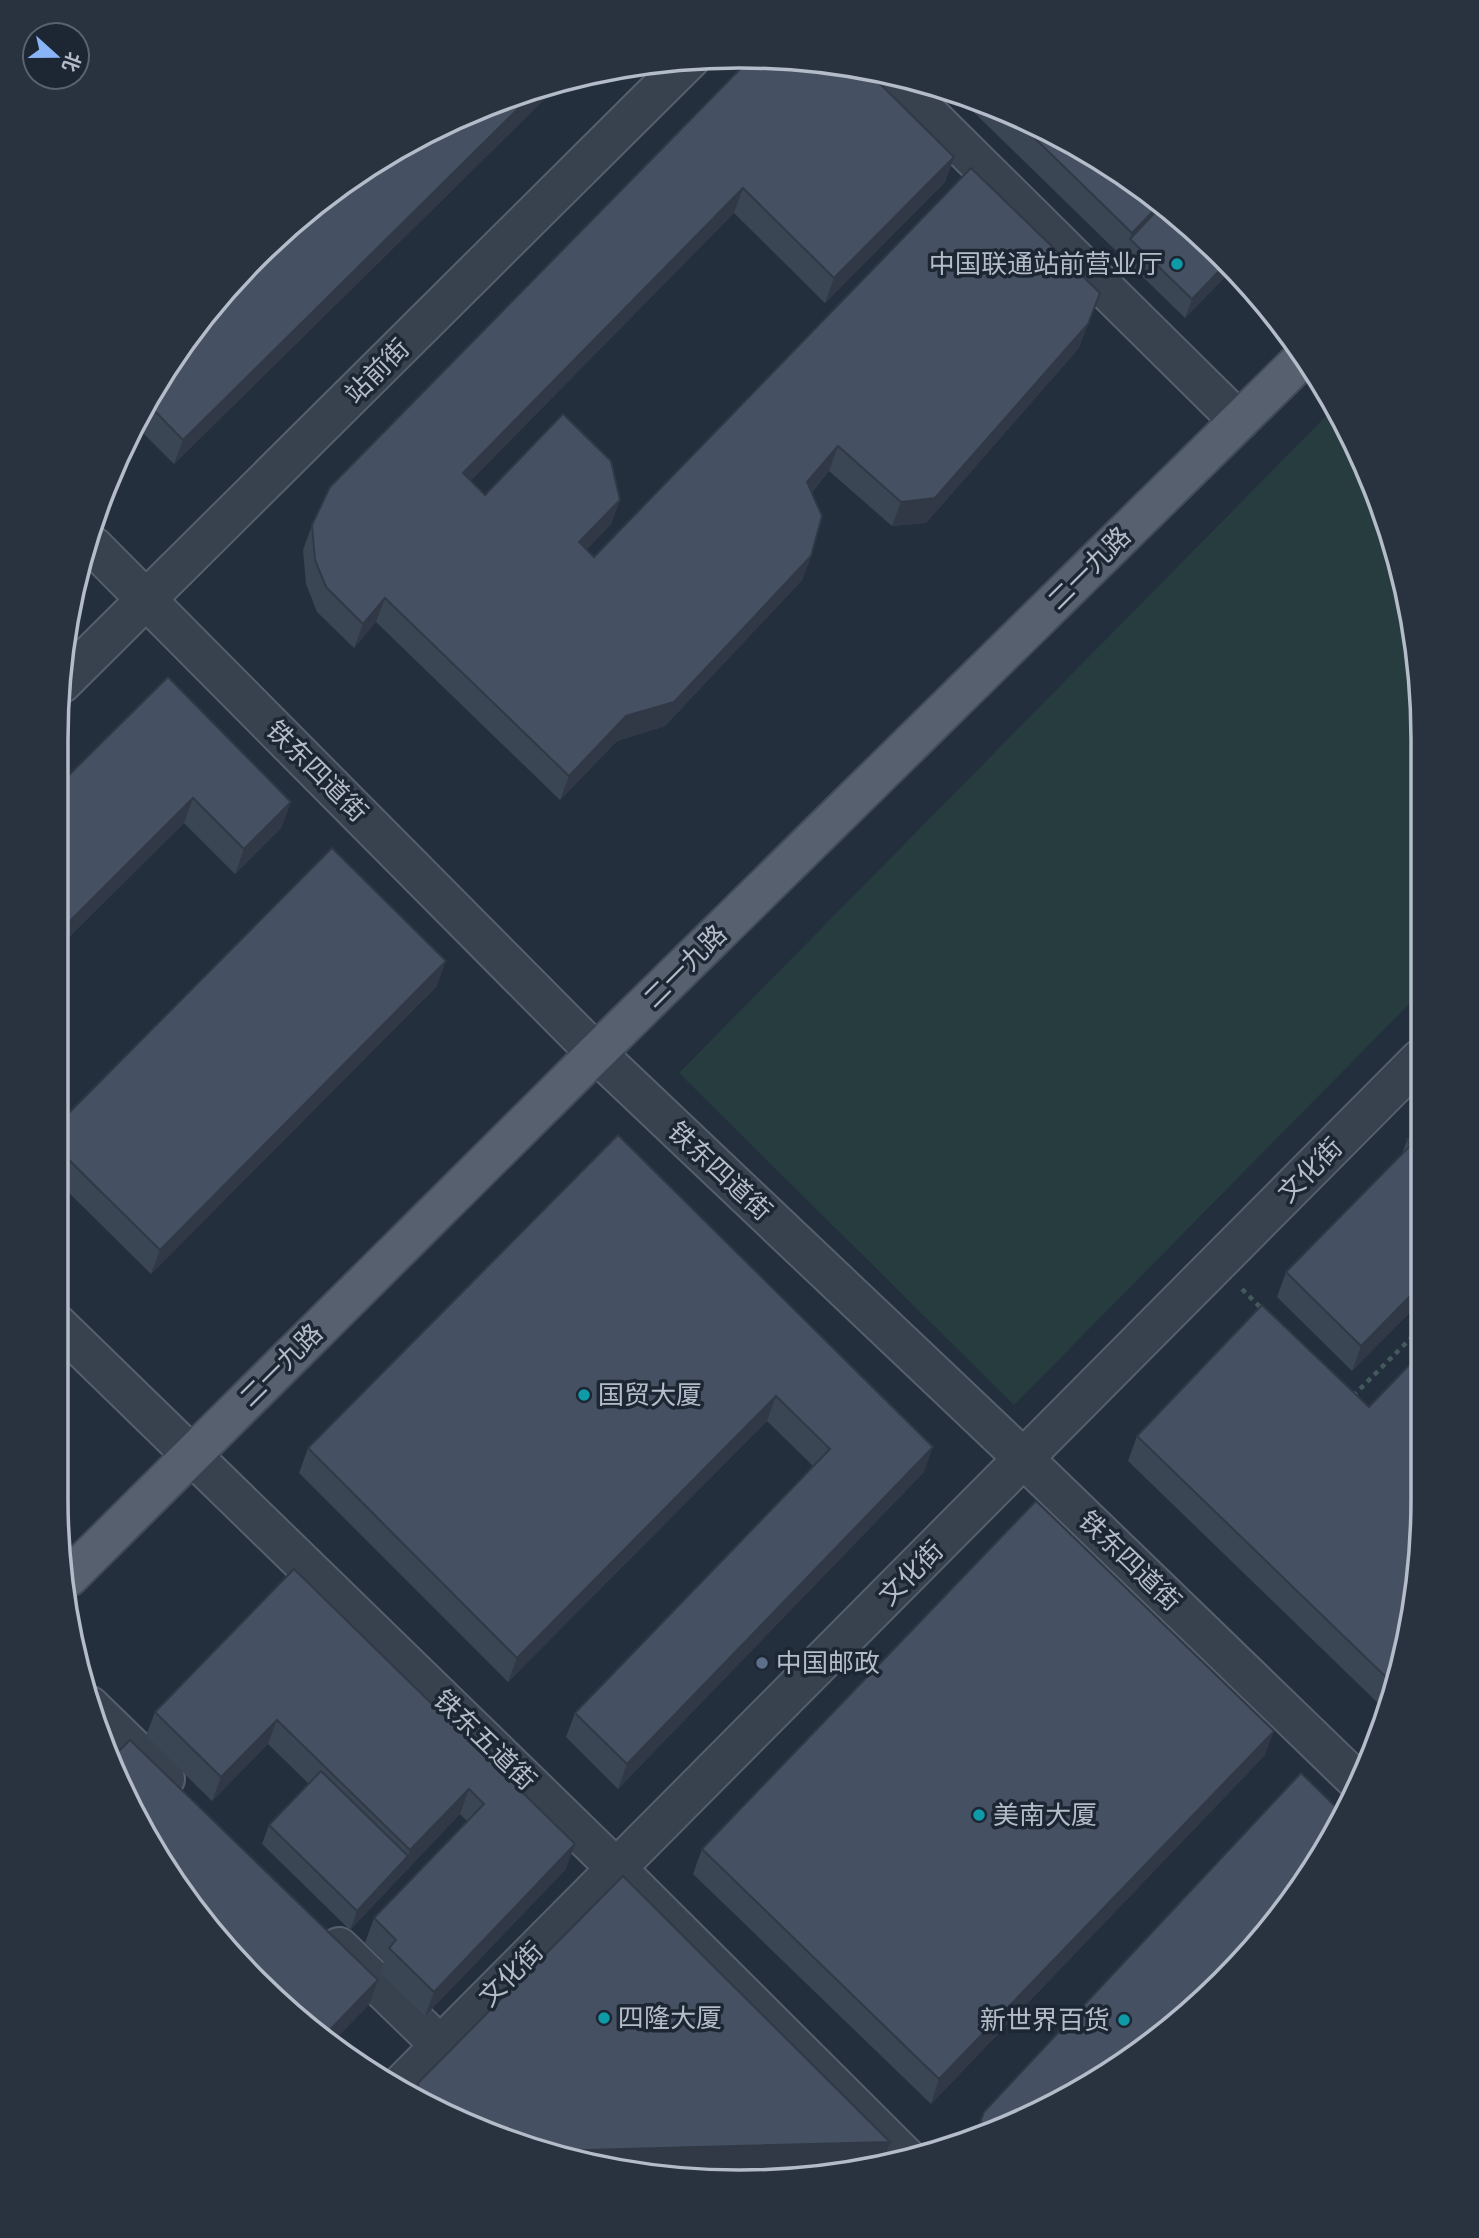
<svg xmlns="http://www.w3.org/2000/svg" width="1479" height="2238" viewBox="0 0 1479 2238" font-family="Figtree,'Noto Sans SC',sans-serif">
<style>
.green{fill:#263c3f}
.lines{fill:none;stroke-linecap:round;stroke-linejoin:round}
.minor-casing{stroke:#565f6c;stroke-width:42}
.major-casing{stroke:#414a57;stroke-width:42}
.path{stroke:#44595c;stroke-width:4.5;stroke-dasharray:5 5;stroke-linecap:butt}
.minor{stroke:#38414e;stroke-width:38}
.major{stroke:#56606e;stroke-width:38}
.wall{fill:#3b4654}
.shaded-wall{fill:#303945}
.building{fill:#455162;stroke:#303945;stroke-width:2}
.culture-dot{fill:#0f9aa8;stroke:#1d2633;stroke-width:2.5}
.service-dot{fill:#5c6f8a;stroke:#1d2633;stroke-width:2.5}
.labels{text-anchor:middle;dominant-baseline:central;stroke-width:7;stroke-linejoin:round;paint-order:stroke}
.poi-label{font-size:26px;fill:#b4bcc9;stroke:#1d2633;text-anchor:start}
.street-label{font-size:26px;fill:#b4bcc9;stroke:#1d2633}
.rim{fill:none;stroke:#b4bcc9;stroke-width:3.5}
</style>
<rect width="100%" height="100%" fill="#242f3e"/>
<path class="green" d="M1334,408l19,30 47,125 22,132 -2,298 -406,412 -335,-332z"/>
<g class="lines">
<defs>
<path id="minor" d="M890,76l349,345
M93,546l503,507 428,406 334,323
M62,683l629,-625
M57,1324l559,544 293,292
M90,1706l75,73
M339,1947l101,98
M401,2085l1019,-1026"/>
<path id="major" d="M69,1577l527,-524 707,-695"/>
</defs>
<use href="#minor" class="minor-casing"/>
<use href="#major" class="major-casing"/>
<path class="path" d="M1242,1289l21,21
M1353,1396l65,-65"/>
<use href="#minor" class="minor"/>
<use href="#major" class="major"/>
</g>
<path class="wall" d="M750,59l204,98 -9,25 -120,121 -91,-90 -264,268 15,14 135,5 -9,24 -25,26 8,7 377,-389 108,180 -153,175 -34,3 -63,-55 -17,21 -1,64 -9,24 -137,146 -48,15 -57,59 -184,-178 -22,26 -37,-36 -11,-28 -3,-34 9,-25z
M559,81l-2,6 -383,377 -39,-39 91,-136 212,-163z
M952,91l8,1 122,56 108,78 42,44 -47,48z
M168,677l114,150 -47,47 -51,-51 -124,123 1,-163z
M437,986l-286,288 -93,-92 1,-59z
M1419,1128v175l-67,68 -75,-74 9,-25 116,-118 5,-14z
M618,1135l306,337 -306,317 -52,-52 9,-24 238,-247 -46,-45 -259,261 -209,-209 9,-25z
M1369,1407l48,181 -36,118 -253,-245 9,-25z
M294,1569l272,300 -141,147 -45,-43 4,-12 -19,-18 9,-25 93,-97 -7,-7 -110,116 -88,-86 7,-19 40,-41 -41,-40 -56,57 -66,-65 9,-24z
M1265,1755l-334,349 -238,-230 9,-25z
M418,2083l472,59 -7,20 -188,19 -217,-51 -63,-37z
M1082,2090l-107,44 9,-22z"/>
<path class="shaded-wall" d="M559,81l-2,6 -383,377 9,-24 356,-352z
M954,157l-9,25 -120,121 9,-25z
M743,188l-9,25 -280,285 9,-25z
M1160,204l9,6 -39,29 2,-6z
M1226,264l6,6 -47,48 7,-19z
M1100,293l-21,55 -153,175 -34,3 9,-24z
M838,446l-9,25 -31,36 9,-25z
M620,500l-9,24 -41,43 9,-25z
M811,556l-9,24 -137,146 -48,15 -57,59 9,-24 57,-60z
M385,598l-9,24 -22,26 9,-24z
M193,798l-9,25 -124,123v-15z
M291,802l-9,25 -47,47 9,-25z
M446,961l-9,25 -286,288 9,-24z
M1419,1287v16l-67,68 9,-25z
M776,1396l-9,25 -259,261 9,-24z
M933,1447l-9,25 -306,317 9,-25z
M277,1720l-9,24 -56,57 9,-24z
M1274,1731l-9,24 -334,349 8,-25z
M469,1789l-9,25 -110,116 7,-19 51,-55 2,-6z
M575,1844l-9,25 -141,147 9,-24z
M378,1980l-9,25 -39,40 -7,-5 -2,-1z
M890,2142l-7,20 -188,19 -89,-12 -58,-18z"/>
<path class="building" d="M750,59l79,3 37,8 88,87 -120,121 -91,-90 -280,285 22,22 78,-81 48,47 9,39 -41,42 15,15 377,-389 129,125 -12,31 -153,174 -34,4 -63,-56 -31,36 15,34 -11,40 -137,146 -48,14 -57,60 -184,-178 -22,26 -37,-37 -11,-27 -3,-35 18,-38z
M539,88l-356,352 -35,-36 78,-115 98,-92 114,-71z
M1013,117l69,31 78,56 -28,29z
M1162,205l28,21 36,38 -34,35 -62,-60z
M168,677l123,125 -47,47 -51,-51 -133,133 1,-148z
M332,848l114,113 -286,289 -102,-101 1,-26z
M1419,1128v159l-58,59 -75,-74 125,-127 -4,-5z
M618,1135l315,312 -306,317 -52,-51 255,-264 -54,-53 -259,262 -209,-210z
M1262,1305l107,102 49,-51 -1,232 -28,92 -252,-244z
M1036,1501l238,230 -335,348 -237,-230z
M294,1569l281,275 -141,148 -45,-44 7,-8 -22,-22 110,-114 -15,-15 -59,61 -133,-130 -56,57 -66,-65z
M130,1740l248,240 -57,59 -150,-160 -59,-121z
M321,1771l87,85 -51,55 -88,-86z
M1301,1773l42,41 -90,135 -171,141 -100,41 -1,-11 3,-8z
M623,1876l267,266 -342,9 -70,-21 -59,-34 -1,-13z"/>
<g class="culture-dot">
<circle cx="1177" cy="264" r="7"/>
<circle cx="584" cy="1395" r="7"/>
<circle cx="979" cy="1815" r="7"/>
<circle cx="604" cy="2018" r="7"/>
<circle cx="1124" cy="2020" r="7"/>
</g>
<circle class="service-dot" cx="762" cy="1663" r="7"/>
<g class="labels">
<g class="poi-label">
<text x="1163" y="264" text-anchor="end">中国联通站前营业厅</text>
<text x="598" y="1395">国贸大厦</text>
<text x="776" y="1663">中国邮政</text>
<text x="993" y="1815">美南大厦</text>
<text x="618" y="2018">四隆大厦</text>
<text x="1110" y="2020" text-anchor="end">新世界百货</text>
</g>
<g class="street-label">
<text transform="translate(377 371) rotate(-45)">站前街</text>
<text transform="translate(1089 568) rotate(-45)">二一九路</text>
<text transform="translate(317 771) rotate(45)">铁东四道街</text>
<text transform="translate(685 966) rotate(-45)">二一九路</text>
<text transform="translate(1310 1170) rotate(-45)">文化街</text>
<text transform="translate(720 1171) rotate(43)">铁东四道街</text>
<text transform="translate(281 1365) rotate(-45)">二一九路</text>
<text transform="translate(1130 1561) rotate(44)">铁东四道街</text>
<text transform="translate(911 1573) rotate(-45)">文化街</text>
<text transform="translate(485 1740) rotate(44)">铁东五道街</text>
<text transform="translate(511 1974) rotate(-45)">文化街</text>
</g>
</g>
<path d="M0 0H1479V2238H0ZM739 68H740A671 671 0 0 1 1411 739V1499A671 671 0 0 1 740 2170H739A671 671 0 0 1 68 1499V739A671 671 0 0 1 739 68Z" fill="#29323f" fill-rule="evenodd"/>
<path class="rim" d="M739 68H740A671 671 0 0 1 1411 739V1499A671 671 0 0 1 740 2170H739A671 671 0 0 1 68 1499V739A671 671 0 0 1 739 68Z"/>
<g transform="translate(56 56) rotate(111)"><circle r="33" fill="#1d2633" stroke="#59626f" stroke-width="2"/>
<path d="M0-5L12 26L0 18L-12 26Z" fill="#8ab4f8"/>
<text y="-10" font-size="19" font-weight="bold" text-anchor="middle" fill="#b4bcc9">北</text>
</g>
</svg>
